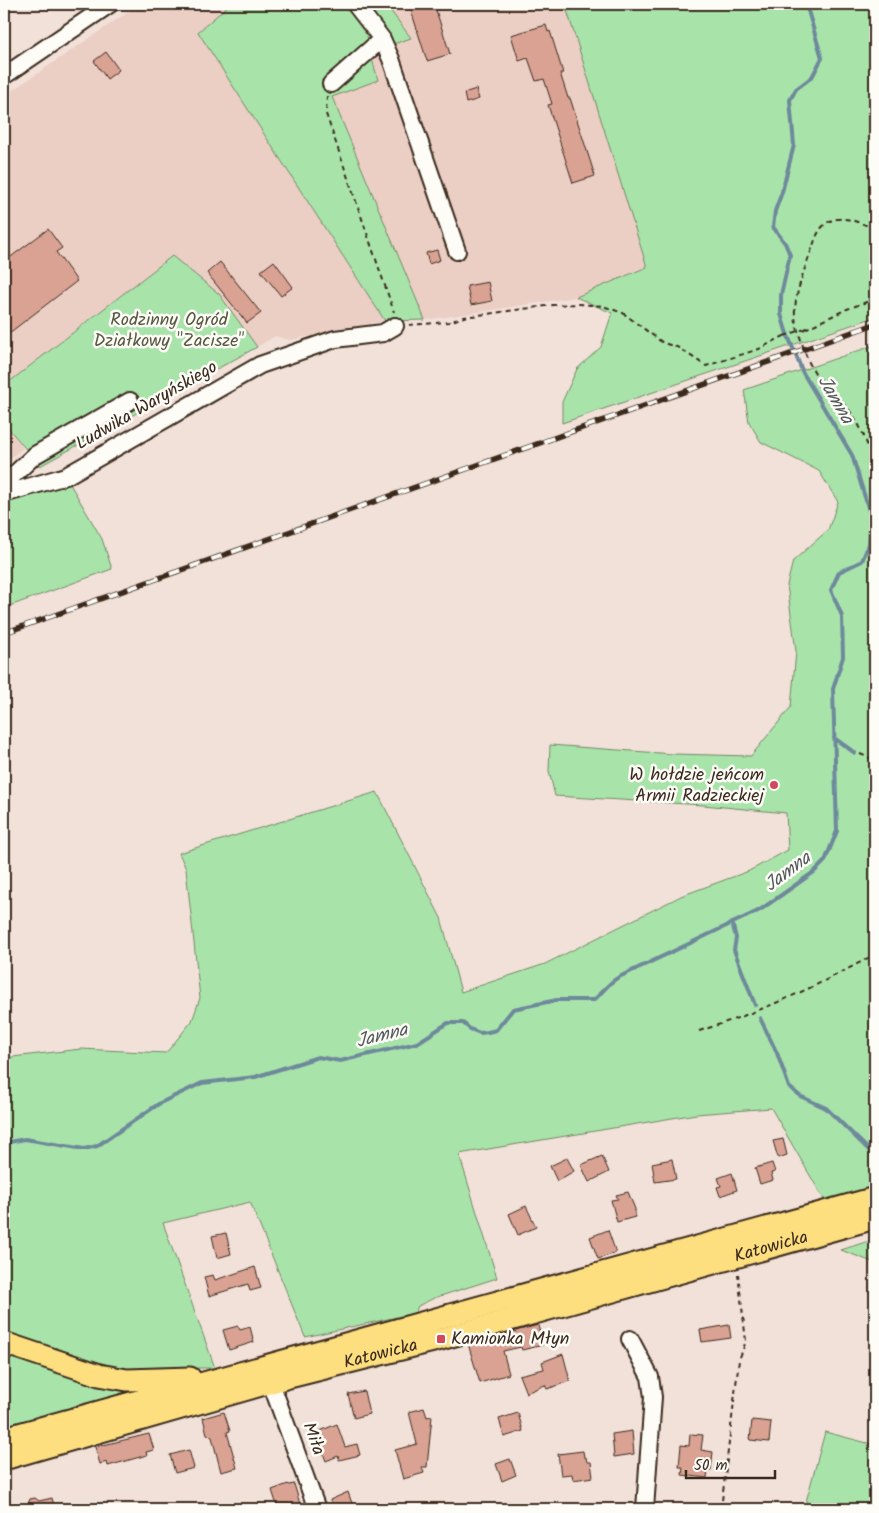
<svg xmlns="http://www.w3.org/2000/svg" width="879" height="1513" viewBox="0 0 879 1513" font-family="Kalam,sans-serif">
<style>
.built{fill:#ebcec4}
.green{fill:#a8e4aa;stroke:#728764}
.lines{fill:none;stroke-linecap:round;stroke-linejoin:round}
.stream{stroke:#6e899b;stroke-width:4}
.building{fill:#daa293;stroke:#3b2a1e}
.minor-casing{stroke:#3b2a1e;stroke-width:20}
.major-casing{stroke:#3b2a1e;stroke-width:25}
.path{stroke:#3b2a1e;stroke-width:2;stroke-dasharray:5 4;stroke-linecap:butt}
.minor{stroke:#fdfcf7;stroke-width:16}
.major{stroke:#fddf80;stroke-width:21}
.rail-casing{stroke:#3b2a1e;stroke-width:5.5}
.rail{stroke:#fdfcf7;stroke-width:4;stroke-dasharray:11;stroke-linecap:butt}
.path-bridge{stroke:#3b2a1e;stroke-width:2;stroke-dasharray:5 4;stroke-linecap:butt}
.poi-dot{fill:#d1495b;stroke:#fdfcf7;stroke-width:2}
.labels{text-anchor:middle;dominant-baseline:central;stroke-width:5;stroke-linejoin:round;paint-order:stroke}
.park-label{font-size:18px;fill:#565841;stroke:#fdfcf7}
.street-label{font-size:18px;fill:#3b2a1e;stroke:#fdfcf7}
.poi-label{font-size:18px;fill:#3b2a1e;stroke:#fdfcf7;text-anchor:end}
.water-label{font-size:19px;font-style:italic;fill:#54595d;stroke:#fdfcf7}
</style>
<rect width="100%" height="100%" fill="#f2e1d9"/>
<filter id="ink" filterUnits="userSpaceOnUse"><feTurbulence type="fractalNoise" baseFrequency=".02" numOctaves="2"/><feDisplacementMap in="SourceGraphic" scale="10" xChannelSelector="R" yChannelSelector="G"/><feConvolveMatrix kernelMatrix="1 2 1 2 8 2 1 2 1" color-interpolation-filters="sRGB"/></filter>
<g filter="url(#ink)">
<path class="built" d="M140,4h90l-31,28 186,289 -95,19 -15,-4 -18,11 -38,-53 -47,-38 -168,130v-290z
M400,4h165l82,263 -71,30 -151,23 -93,-224 46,-16 -8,-28 40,-14 -20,-28z
M4,423l19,25 -19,15z"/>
<path class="green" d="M230,4h147l13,6 21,28 -41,14 8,28 -46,17 93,223 -40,1 -187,-289z
M565,4h310v313l-313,106v-21l15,-33 24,-22 11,-34 -36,-16 71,-30z
M172,256l47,38 38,53 -217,119 -36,-43v-37z
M875,345v675l-5,5 5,9v151l-49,18 -55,-95 -75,6 -237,40 38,124 -63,20 -16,8 -3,7 -110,24 -55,-135 -87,21 52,145h-57l-25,5 -129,-42v-273l77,-9 85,4 26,-32 8,-23 -14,-129 -7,-16 198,-61 64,126 20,74 84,-28 136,-68 68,-25 39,-21 -2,-37 -83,-8 -148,-9 -6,-25 1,-26 123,9 78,2 40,-49 5,-56 -9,-66 6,-24 35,-31 10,-28 -19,-31 -58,-29 -12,-20 -5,-32z
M70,484l32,55 10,30 -108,39v-107z
M875,1239v24l-34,-13z
M4,1348l133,44 -133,37z
M825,1432l50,13v58l-2,6h-69z"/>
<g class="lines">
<path class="stream" d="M834,738l21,15
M732,923l4,15 -2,12 21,55
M760,1018l17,35 12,34 11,9 26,12 49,48
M4,1143l21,-4 59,10 13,-3 63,-43 42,-20 53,-6 63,-20 22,4 77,-18 31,-20h15l7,6 10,4 8,-1 8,-2 17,-21 44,-9h37c9,-8 15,-18 25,-23l141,-67 54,-38 11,-11 12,-30 -4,-142 10,-32 -1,-41 -11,-26 8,-18 23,-11 7,-17 2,-27 -19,-62 -49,-82 -17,-42 -5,-17v-19l9,-40 -5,-12 -12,-16 2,-16 7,-19 12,-47 -4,-45 6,-11 16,-12 10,-19 -16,-54"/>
</g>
<path class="building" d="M409,4h25l16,50 -23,7z
M546,25l2,7 2,-1 13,42h-3l8,25h2l25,78 -22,7 -25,-78 4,-1 -8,-25 -8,2 -8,-23 -9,3 -8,-26z
M106,52l13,18 -12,9 -13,-18z
M476,89l3,10 -13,4 -2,-10z
M48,229l14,19 -6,4 21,29 -73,56v-75z
M437,250l3,10 -11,4 -3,-11z
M274,261l19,26 -12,9 -20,-25z
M220,262l41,51 -14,10 -40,-50z
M488,282l4,19 -21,4 -4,-19z
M783,1139l4,16 -9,3 -5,-17z
M602,1156l7,16 -20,10 -8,-17z
M567,1158l7,13 -17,10 -7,-15z
M672,1159l4,20 -21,3 -3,-19z
M772,1163l3,9 -4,1 2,7 -13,4 -5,-16z
M732,1173l5,17 -17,6 -3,-9 4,-1 -3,-8z
M628,1192l7,17v8l-18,5 -6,-22 7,-1 -2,-4z
M526,1206l10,21 -18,8 -9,-21z
M608,1230l8,23 -18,6 -8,-22z
M226,1233l5,21 -14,4 -5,-22z
M255,1267l6,21 -11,3 -2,-7 -39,12 -5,-19 9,-2 2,5z
M538,1325l5,20 -21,5 -1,-3 -18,4 6,23 -29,9 -12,-39z
M729,1325l2,13 -29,4 -2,-12z
M238,1326l2,4 10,-3 4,15 -25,8 -6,-20z
M563,1354l7,27 -23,8 -2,-4 -19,8 -7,-18 25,-6 -2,-7z
M364,1391l5,23 -15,4 -6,-24z
M424,1408l3,9 5,-1 -5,51h-5l2,6 -21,6 -8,-29 22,-6 -8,-32z
M224,1412l6,19 -3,1 10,36 -16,4 -9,-35 -5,-3 -4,-16z
M518,1413l5,18 -19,6 -5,-18z
M752,1420l19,2 -2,20 -19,-2z
M337,1424l8,23 12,-3 3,11 -21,5 -1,-4 -12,5 -11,-28z
M632,1431l2,23 -20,3 -2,-23z
M149,1434l5,16 -8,2 1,3 -39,11 -1,-4 -7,2 -5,-17z
M690,1434l13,1 -2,15 12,2 -2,18h-3l-1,8 -25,-3 1,-8h-4l2,-22 8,1z
M189,1450l5,18 -19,5 -5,-18z
M583,1451l1,6h2l1,5h4l2,15 -20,3 -1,-6 -11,1 -3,-21z
M510,1459l6,16 -14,6 -6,-17z
M288,1484l1,1 5,-1 6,20 -22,5 -6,-19z
M348,1492l6,17h-21l-3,-9z
M35,1498l4,3 13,-3 3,11h-34v-3l7,-2 2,-5z"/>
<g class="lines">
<defs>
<path id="minor" d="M355,4l27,35 9,20 66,192
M4,76l106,-72
M331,84l51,-45
M4,484l31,-29 95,-54
M4,494l62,-18 194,-111 75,-26 48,-6 12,-7
M630,1339l20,38 3,20 -8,112
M271,1383l46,126"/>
<g id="major">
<path d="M4,1343l95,32 28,5 63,-2"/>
<path d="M4,1438l871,-240"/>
<path id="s1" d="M4,1459l285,-82 152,-38 434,-121"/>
</g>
</defs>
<use href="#minor" class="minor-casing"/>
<use href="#major" class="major-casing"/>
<path class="path" d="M377,11l9,-7
M327,96l-1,18 68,198
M875,229c-23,-10 -48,-21 -60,11 -7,21 -19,48 -20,70 -1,10 3,20 6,30 3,9 6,20 11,28 10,18 28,30 40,46 11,15 17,36 23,53
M409,325l40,-3 15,-5 89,-12 26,-1 24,2 20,7 40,30 14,4 29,19 53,-17 25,-13
M805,329l42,-20 28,-10
M860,754l15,6
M699,1031c61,-19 120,-45 176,-77
M721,1509l18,-149 7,-19 -8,-67"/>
<use href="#minor" class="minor"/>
<use href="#major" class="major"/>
<defs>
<path id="rail" d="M4,633l871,-309"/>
</defs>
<use href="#rail" class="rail-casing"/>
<use href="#rail" class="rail"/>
<path class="path-bridge" d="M784,336l21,-7"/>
</g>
</g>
<g class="poi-dot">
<circle cx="774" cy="785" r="5"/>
<rect x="436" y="1334" width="10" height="10" rx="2.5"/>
</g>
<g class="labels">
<g class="park-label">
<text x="169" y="320">Rodzinny Ogród<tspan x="169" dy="21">Działkowy "Zacisze"</tspan></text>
</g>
<g class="street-label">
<text transform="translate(147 406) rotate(-30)">Ludwika Waryńskiego</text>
<text stroke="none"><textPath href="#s1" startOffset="796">Katowicka</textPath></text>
<text stroke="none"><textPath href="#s1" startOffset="391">Katowicka</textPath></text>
<text transform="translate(313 1439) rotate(70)">Miła</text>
</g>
<g class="poi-label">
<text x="764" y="775">W hołdzie jeńcom<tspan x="764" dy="21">Armii Radzieckiej</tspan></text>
<text x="451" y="1339" text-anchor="start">Kamionka Młyn</text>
</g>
<g class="water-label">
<text transform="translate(835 400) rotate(60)">Jamna</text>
<text transform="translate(788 872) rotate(-37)">Jamna</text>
<text transform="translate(382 1036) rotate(-14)">Jamna</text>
</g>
</g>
<rect width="879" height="1513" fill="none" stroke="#fdfcf7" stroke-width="20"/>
<rect x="10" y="10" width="859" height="1493" fill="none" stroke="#3b2a1e" stroke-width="2" filter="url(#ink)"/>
<path d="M686 1470v8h89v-8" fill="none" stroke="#3b2a1e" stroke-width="2.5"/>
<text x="694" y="1470" font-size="15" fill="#3b2a1e" stroke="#fdfcf7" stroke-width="4" paint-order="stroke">50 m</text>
</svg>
